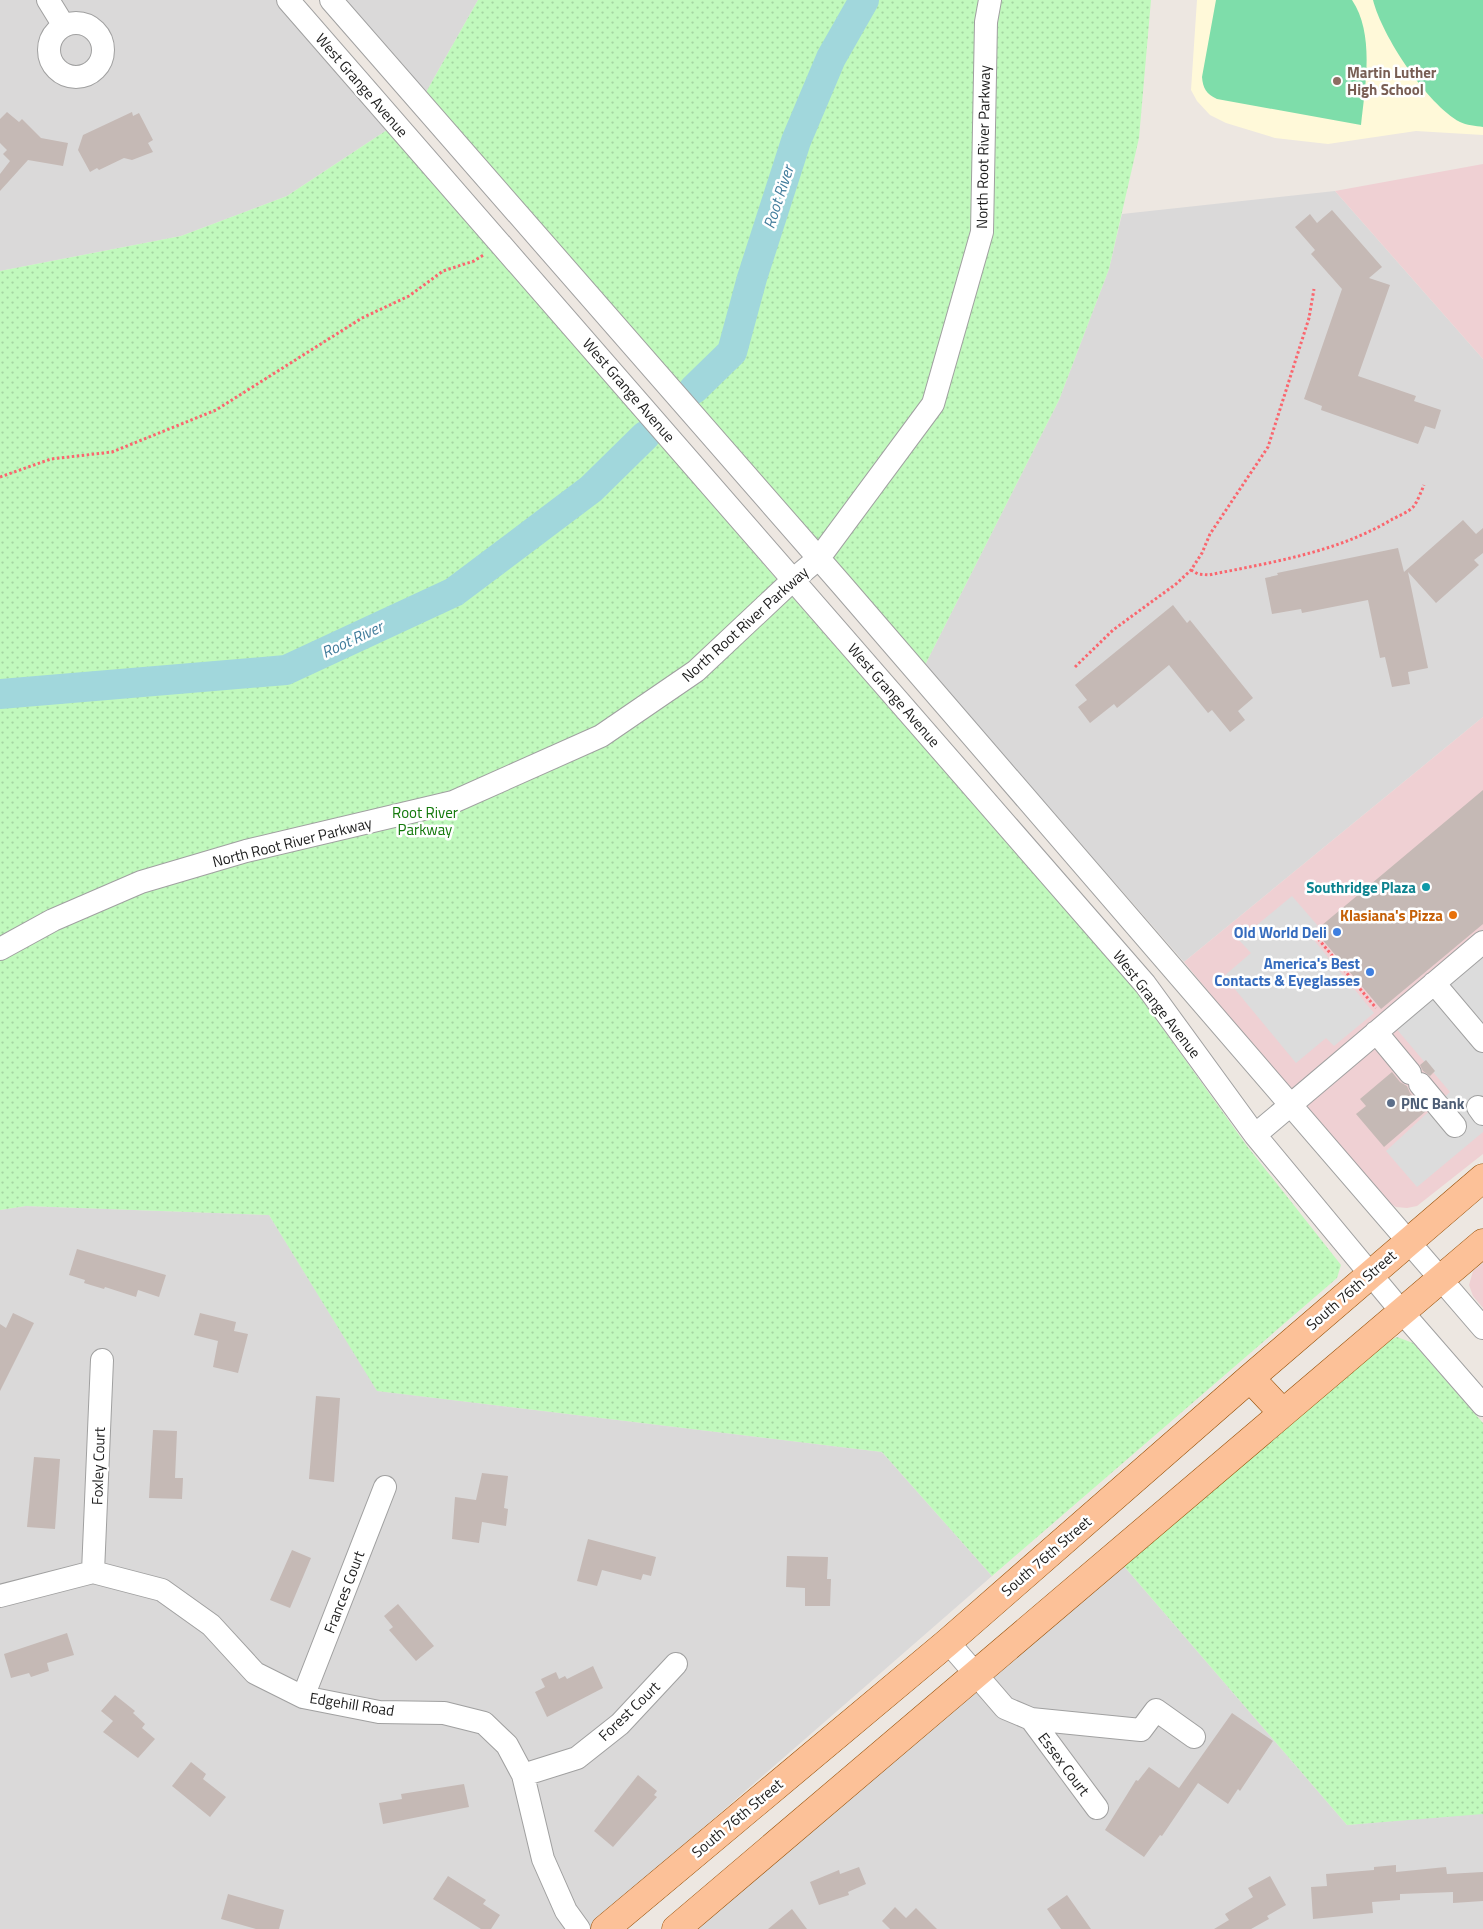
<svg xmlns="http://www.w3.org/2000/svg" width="1483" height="1929" viewBox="0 0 1483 1929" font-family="'Titillium Web',sans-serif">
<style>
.residential{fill:#dad9d9}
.commercial{fill:#efd0d3}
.education{fill:#fff9d9}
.park{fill:url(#park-dots)}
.pitch{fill:#7eddaa}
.parking{fill:#dcdcdc}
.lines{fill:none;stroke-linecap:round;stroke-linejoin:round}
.river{stroke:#a1d7dc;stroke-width:30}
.building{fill:#c5b9b5}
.minor-casing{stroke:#a0a0a0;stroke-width:24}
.major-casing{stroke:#944c00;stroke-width:29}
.path{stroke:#fa666e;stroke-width:3;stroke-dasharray:2.5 2.5;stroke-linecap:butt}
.minor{stroke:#fff;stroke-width:22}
.major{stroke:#fcc198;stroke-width:28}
.education-dot{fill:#8d6e63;stroke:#fff;stroke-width:2}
.culture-dot{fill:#0f9aa8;stroke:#fff;stroke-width:2}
.food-dot{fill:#e8710a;stroke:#fff;stroke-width:2}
.shop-dot{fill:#3f7fe0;stroke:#fff;stroke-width:2}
.service-dot{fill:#5c6f8a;stroke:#fff;stroke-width:2}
.labels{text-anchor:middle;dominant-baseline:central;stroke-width:5;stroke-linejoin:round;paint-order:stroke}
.education-label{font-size:15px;font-weight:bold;fill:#785e54;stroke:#fff;text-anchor:start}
.street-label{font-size:15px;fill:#1c1c1c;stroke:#fff}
.park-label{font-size:15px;fill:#13790b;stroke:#fff}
.culture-label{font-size:15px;font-weight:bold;fill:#0d838f;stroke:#fff;text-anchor:end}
.food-label{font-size:15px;font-weight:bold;fill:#c56008;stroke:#fff;text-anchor:end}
.shop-label{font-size:15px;font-weight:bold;fill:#366cbe;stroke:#fff;text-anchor:end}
.service-label{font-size:15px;font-weight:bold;fill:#4e5e75;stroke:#fff;text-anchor:start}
.water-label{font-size:16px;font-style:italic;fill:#437d9c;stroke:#fff}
</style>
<defs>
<pattern id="park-dots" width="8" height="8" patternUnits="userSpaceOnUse" patternTransform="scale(1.25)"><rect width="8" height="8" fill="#c1f9bd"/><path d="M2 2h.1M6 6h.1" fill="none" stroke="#a5d5a2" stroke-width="1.8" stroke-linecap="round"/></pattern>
</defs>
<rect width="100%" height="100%" fill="#ede7e1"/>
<path class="residential" d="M0,0h278l112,128 -103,68 -106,40 -181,35z
M344,0h134l-53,94z
M1335,191l148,168v358l-299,245 -259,-297 134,-265 50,-131 13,-55z
M26,1206l243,9 109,176 504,61 110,124 -405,353h-587v-719z
M1123,1565l224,260 136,-12v116h-787z"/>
<path class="commercial" d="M1483,164v195l-148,-168z
M1483,717v437l-66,52 -10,2 -11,-1 -8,-5 -113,-130 -91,-110z
M1483,1263v45l-10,-12 -4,-11 4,-14z"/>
<path class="education" d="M1197,0h286v135l-67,-4 -88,13 -53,-6 -49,-15 -16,-8 -13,-14 -6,-11z"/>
<path class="park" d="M478,0h673l-12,138 -30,131 -50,131 -134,265 -500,-571z
M390,128l376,439 367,420 114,159 94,119 -4,13 -345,298 -110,-124 -505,-61 -108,-176 -243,-9 -26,4v-939l181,-35 106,-40z
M1397,1337l16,6 70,80v391l-136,11 -224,-260 268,-225z"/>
<path class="pitch" d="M1216,0h136c23,34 13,87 9,125l-144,-26c-11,-5 -14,-11 -15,-22z
M1373,0h110v127c-7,-1 -17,-2 -23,-5 -33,-18 -78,-86 -87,-122z"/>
<path class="parking" d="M1292,896l26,30 -9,8 65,79 -40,33 -8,-8 -30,25 -72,-87 27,-23 -12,-13z
M1483,929v203l-66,55 -31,-36 64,-59 -67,-79z"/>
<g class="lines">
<path class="river" d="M694,389l38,-37 20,-74 44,-137 35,-83 33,-58
M0,694l286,-24 168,-78 137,-103 54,-53"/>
</g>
<path class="building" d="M7,112l12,10 3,-3 19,19 27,5 -5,23 -35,-6 -28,31v-17l10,-13 -7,-7 4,-4 -7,-7v-24z
M132,112l1,4 6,-3 14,27 -5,3 5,9 -21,8 -8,-2 -25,12 -2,-2 -7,4 -12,-22 5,-15z
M1332,210l50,57 -13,11 21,7 -32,91 58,20 -2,5 27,9 -6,19 -10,-3 -7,18 -97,-34 1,-4 -18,-7 38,-110 -31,-35 4,-4 -20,-23 15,-13 7,9z
M1463,520l13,14 7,-6v25l-9,7 5,5 -43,38 -28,-31 20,96 -20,4 2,12 -18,3 -7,-30 -5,1 -12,-58 -66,13 -1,-4 -29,5 -7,-36 13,-3 -1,-2 121,-25 6,24z
M1173,605l14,18 3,-3 63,78 -15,13 7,9 -15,12 -18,-22 -4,3 -39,-48 -52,43 -3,-4 -24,19 -12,-16 9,-7 -12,-15z
M1483,790v134l-102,85 -66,-78z
M1426,1060l9,11 -5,5 -7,-5 -3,-6z
M1392,1072l8,10 7,4 3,7 16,18 -42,36 -28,-33 10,-8 -6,-7z
M77,1249l89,26 -7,22 -21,-7 -2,7 -31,-10 -1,2 -20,-6 1,-3 -16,-5z
M13,1313l21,10 -34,68v-67l6,4z
M200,1313l36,9 -2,9 14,3 -10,39 -25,-6 5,-26 -24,-6z
M316,1396l24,2 -6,84 -25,-3z
M153,1430l24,1 -2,47h8l-1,21 -33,-1z
M34,1457l26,2 -5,70 -28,-2z
M482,1473l26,3 -4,32 4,1 -2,17 -24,-4 -3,21 -27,-4 3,-42 21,3z
M588,1539l68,18 -5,19 -8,-2 -2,6 -39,-10 -5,16 -20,-5z
M292,1550l19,8 -21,50 -20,-8z
M787,1556l41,1 -1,22h4l-1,27h-25v-18l-19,-1z
M398,1604l36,42 -18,15 -27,-31 4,-3 -9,-11z
M67,1633l7,22 -27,8 2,8 -18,6 -2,-4 -18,5 -7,-24z
M593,1666l10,22 -56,29 -12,-25 10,-5 -4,-8 15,-7 3,7 6,-3 2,3z
M115,1695l20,16 -2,2 12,11 -3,4 13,11 -17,19 -35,-26 10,-11 -12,-10z
M1232,1713l41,28 -33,50 -2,-2 -10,15 -30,-21 -36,53 -2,-1 -16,22 -39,-27 31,-50 2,1 11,-14 30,21z
M191,1762l15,12 -3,5 23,18 -16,20 -38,-31z
M638,1775l19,16 -3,4 3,2 -44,50 -19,-16z
M464,1784l5,23 -86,17 -4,-21 23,-4 -1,-5z
M1396,1865v7l50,-5 1,7 36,-2v29l-30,2v-11l-53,2v6l-28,2 1,11 -60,6 -2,-32 16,-1 -1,-12 48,-4v-3z
M859,1867l7,17 -18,8 1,3 -30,10 -9,-23 29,-12 1,4z
M448,1876l38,24 -3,4 17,11 -9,14h-10l-48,-30z
M1270,1876l16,29 -19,11 2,3 -18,10h-37l15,-9 -4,-6 28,-17 -5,-9z
M228,1894l56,16 -5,19h-23l-35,-10z
M1067,1895l24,34h-30l-14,-20z
M895,1907l11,11 10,-10 21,21h-47l-8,-8z
M792,1909l15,20h-39z"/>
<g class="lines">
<defs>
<path id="minor" d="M48,0l16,26
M288,0l857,984 110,151 147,177 81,93
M331,0l511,585 641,743
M49 50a27 27 0 1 1 54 0a27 27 0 1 1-54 0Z
M0,949l53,-29 88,-38 105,-31 207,-49 148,-66 95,-65 98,-92 25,-21 114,-154 49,-172 4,-210 4,-22
M1434,983l49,58
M1376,1032l34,41
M1420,1084l35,42
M1478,1107l5,7
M1255,1135l228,-193
M93,1572l9,-212
M0,1596l93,-24 69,18 49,35 44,48 48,24 76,15 65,1 40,10 23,22 16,30 20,84 23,52 13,18
M948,1642l57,66 26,11 66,89
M303,1697l82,-210
M1031,1719l110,11 15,-20 38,27
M523,1775l54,-17 43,-34 56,-60"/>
<path id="major" d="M1250,1378l31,33
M605,1929l343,-287 302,-264 233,-200
M676,1929c270,-228 537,-459 807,-686"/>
</defs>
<use href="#minor" class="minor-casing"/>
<use href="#major" class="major-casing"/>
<path class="path" d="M0,477l51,-18 61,-7 104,-42 146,-92 47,-22 34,-25 31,-10 11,-7
M1191,570l7,4 11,1c63,-13 126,-22 182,-55 7,-4 18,-8 23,-14 4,-6 7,-14 10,-21
M1075,667l38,-37 63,-46 15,-14 11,-17 8,-19 58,-87 41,-129 5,-29
M1315,935l61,73"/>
<use href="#minor" class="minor"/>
<use href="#major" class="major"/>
</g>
<circle class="education-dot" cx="1337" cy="81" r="5"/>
<circle class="culture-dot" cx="1426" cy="887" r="5"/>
<circle class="food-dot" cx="1453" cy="915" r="5"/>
<g class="shop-dot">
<circle cx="1337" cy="932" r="5"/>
<circle cx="1370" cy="972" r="5"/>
</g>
<circle class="service-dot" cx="1391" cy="1103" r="5"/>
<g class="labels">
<g class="education-label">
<text x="1347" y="72">Martin Luther<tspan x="1347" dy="17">High School</tspan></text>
</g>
<g class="street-label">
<text transform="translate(362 85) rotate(49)">West Grange Avenue</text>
<text transform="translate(983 147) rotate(-89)">North Root River Parkway</text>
<text transform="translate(629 390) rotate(49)">West Grange Avenue</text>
<text transform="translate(745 624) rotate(-42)">North Root River Parkway</text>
<text transform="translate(894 695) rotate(49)">West Grange Avenue</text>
<text transform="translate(292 842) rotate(-14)">North Root River Parkway</text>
<text transform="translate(1157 1004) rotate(52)">West Grange Avenue</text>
<text transform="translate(1351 1290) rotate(-41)">South 76th Street</text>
<text transform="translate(98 1466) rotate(-88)">Foxley Court</text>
<text transform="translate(1046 1556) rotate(-41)">South 76th Street</text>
<text transform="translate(344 1592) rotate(-69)">Frances Court</text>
<text transform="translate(352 1704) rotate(9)">Edgehill Road</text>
<text transform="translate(629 1711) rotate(-44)">Forest Court</text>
<text transform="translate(1064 1764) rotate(53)">Essex Court</text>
<text transform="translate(737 1818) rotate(-40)">South 76th Street</text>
</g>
<g class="park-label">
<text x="425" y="812">Root River<tspan x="425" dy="17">Parkway</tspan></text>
</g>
<g class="culture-label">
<text x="1416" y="887">Southridge Plaza</text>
</g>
<g class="food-label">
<text x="1443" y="915">Klasiana's Pizza</text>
</g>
<g class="shop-label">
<text x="1327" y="932">Old World Deli</text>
<text x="1360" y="963">America's Best<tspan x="1360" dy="17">Contacts &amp; Eyeglasses</tspan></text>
</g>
<g class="service-label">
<text x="1401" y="1103">PNC Bank</text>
</g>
<g class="water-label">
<text transform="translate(778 197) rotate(-72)">Root River</text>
<text transform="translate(352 639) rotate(-25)">Root River</text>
</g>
</g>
</svg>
